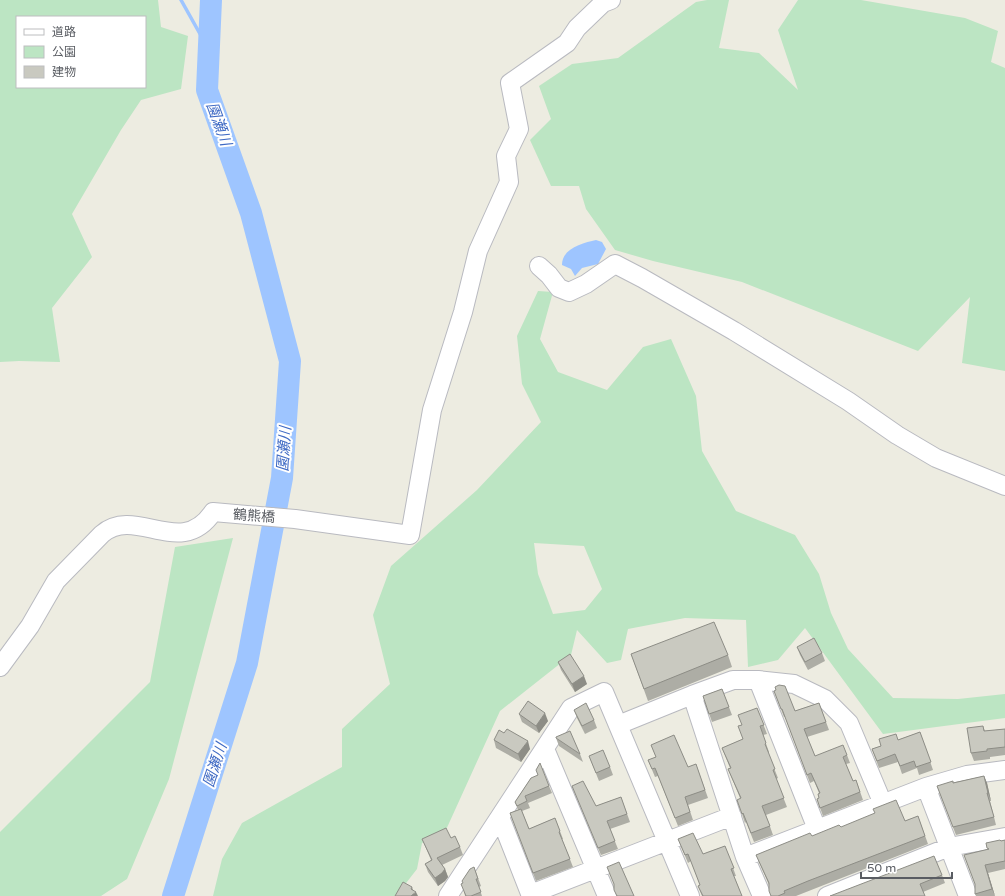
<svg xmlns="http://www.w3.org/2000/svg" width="1005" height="896" viewBox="0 0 1005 896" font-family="'Varela Round','Noto Sans JP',sans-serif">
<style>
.green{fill:#bce5c3;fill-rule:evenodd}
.water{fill:#9ec5ff}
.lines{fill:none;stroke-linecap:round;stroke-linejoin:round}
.stream{stroke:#9ec5ff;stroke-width:3.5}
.river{stroke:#9ec5ff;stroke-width:22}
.minor-casing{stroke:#b9bac0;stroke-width:20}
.minor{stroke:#fff;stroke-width:18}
.wall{fill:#adada5}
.shaded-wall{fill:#8d8d86}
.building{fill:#c9c9c0;stroke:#8d8d86}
.labels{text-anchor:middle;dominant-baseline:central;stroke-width:4;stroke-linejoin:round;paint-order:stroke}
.street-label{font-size:14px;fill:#595c62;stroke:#fff}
.water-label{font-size:15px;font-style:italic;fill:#3f6ac4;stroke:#fff}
</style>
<rect width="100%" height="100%" fill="#edece1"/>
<path class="green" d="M0,0h158l3,27 27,9 -7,53 -40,11 -20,30 -49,84 20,43 -40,51 8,54 -41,-1 -19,1zM17,17h128v70h-128z
M707,0h22l-10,48 40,5 39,37 -20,-60 20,-30h63l104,18 33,13 -7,31 14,6v303l-43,-8 8,-66 -52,54 -176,-69 -89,-21 -38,-11 -29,-41 -7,-23h-28l-21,-46 21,-21 -12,-33 33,-22 46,-6 78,-56z
M538,291l15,1 -13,47 18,33 49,18 36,-43 28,-8 25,57 6,55 34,60 59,24 24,39 12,39 17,36 45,49 65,1 47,-5v24l-122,16 -78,-106 -27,32 -30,7 -2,-47 -61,-2 -57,11 -7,31 -14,3 -30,-33 -6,25 -71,56 -55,121 -23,11 -5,26 -21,27h-183l9,-37 20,-36 100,-56v-38l48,-45 -17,-69 18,-49 86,-76 64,-68 -19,-38 -5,-48zM534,543l50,3 18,43 -17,21 -32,4 -15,-40z
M233,538l-64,241 -42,100 -26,17h-101v-64l150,-150 25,-135z"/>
<path class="water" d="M596,240l6,2 4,7 -8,15 -16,4 -7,8 -4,-7 -9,-4c0,-17 21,-22 34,-25z"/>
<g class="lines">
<path class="stream" d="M181,0l28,50"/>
<path class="river" d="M173,896l74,-233 35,-185 8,-117 -39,-148 -44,-123 4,-90"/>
<defs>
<path id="minor" d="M539,266l10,9 10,13 10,4 17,-8 29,-20 27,14 92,53 114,70 49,34 39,23 69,28
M0,667l30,-41 26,-45 46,-47c34,-29 79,26 111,-22l82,7 115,16 22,-125 31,-98 15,-61 31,-69 -3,-26 13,-27 -9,-46 57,-40 10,-15 26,-25 8,-3
M758,680l59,149
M692,695l41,-15h25l36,4 31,15 24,24 34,81
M618,725l74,-30 53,162 181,-70 42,109
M545,749l62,147
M926,787l41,-12 38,-5
M500,817l31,79
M745,857l17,39
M531,894l201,-78
M448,896l123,-188 33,-16 86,204
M827,896l122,-49 56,-10"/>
</defs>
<use href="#minor" class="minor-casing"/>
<use href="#minor" class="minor"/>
</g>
<path class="wall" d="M797,647l25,6 3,8 -17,9 -8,-15z
M631,654l97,1 4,12 -84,34z
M558,662l29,22 -12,8 -14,-22z
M722,689l10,26 -20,7 -9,-26z
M774,691l21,20 24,-8 10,27 -22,7 8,19 32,-1 3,8 -4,1 7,17 3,-1 7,20 -40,16 -6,-17 2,-1v-5l-5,-12 -4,2 -25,-66h-1z
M757,708l10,26 -4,1 6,17 -1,1 10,25 -2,1 11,28 -21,8 7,20 -19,7 -8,-20 -1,1 -3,-9 -2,-16 -12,-29 2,-1 -8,-20 21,-9 -1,-14z
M574,710l20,10 3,8 -12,6 -8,-16z
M519,714l29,7 -9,12 -17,-11z
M983,726l2,5 20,-2v26l-15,2v2l-16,2 -3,-8z
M920,732l13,38 -14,5 -2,-7 -15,6 -4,-12 -19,6 -7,-19z
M556,738l24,16 3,8 -24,-16z
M494,740l36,9 -9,13 -25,-14z
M651,745l37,22 8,-3 12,34 -20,7 5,15 -15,6 -20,-50 -3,1 -7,-17 8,-3z
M589,756l21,11 3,8 -14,6z
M984,776l3,7 4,18h-1l6,24 -40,10 -19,-49z
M531,778l18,8 3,7 -24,10 2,5 -8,3 7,18 26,-11 8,21h-1l11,28 -37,14 -26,-68 8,-3 -3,-8z
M572,786l24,20 25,-9 9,25 -20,7 8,20 -17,6z
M918,816l10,28 -132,52h-25l-2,-11 -13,-30 85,-28 64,-6z
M451,838l9,9 3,8 -21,10 3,4 3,8 -3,4 -7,5 -10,-14 -3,-8 6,-4 -9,-21z
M678,839l25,15 22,-8 11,30h-2l8,20h-40l-4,-10 2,-1 -9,-24 -3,2z
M1005,840v29l-17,4 7,23h-19l-1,-2 13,-45 -2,-6z
M474,867l7,19 -2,1 3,9h-17l-2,-13z
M942,875l3,8 -22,9 -93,4z"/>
<path class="shaded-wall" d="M584,676l3,8 -12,8 -3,-8z
M545,713l3,8 -9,12 -3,-7z
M528,741l2,8 -9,13 -3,-8z
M984,776l3,7 4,18 -3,-8z
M985,865l3,8 7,23 -3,-7z
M445,869l3,8 -3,4 -7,5 -3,-8z
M412,887l2,7 2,-2 2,4h-7v-7z"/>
<path class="building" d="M714,622l14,33 -84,34 -13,-35z
M814,638l8,15 -17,9 -8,-15z
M570,654l14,22 -12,8 -14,-22z
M779,685l6,1 10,25 24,-8 7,19 -22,7 11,27 28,-11 4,10 -4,2 10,24 3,-1 4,12 -40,16 -3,-9 2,-1 -1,-4 2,-1 -9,-20 -4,2 -25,-66h-1l-7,-18 2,-1 -1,-3z
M722,689l7,18 -20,7 -6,-18z
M528,701l17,12 -9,13 -17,-12z
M586,703l8,17 -12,6 -8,-16z
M757,708l7,17 -4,1 6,17 -1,1 10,25 -2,1 11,28 -22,8 8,20 -19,7 -8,-20 -1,1 -5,-14 4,-2 -13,-29 3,-1 -9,-20 21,-9 -5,-13 4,-1 -4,-10z
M983,726l1,5 21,-2v18l-18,2v2l-16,2 -4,-25z
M507,729l21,12 -10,13 -24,-14 5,-10 5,3z
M570,731l10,23 -24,-16v-1z
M920,732l11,30 -15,5 -2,-6 -14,5 -5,-12 -18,7 -5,-12 9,-3 -2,-7 17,-5 2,6z
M674,735l14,32 8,-3 9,26 -20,7 5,15 -15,6 -20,-50 -3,1 -4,-9 8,-3 -5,-12z
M603,750l7,17 -14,6 -7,-17z
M540,763l9,23 -24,10 2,5 -10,5 -2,-4 16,-24 7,-3 -2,-5z
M984,776l4,17h-1l7,24 -41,10 -16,-41 16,-5v2z
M583,781l13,25 25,-9 6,17 -20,7 8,20 -17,7 -26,-62z
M896,800l9,21 13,-5 7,20 -117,45 -24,10 1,2 -7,3h-7l-2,-5v-8l-13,-28 54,-22 2,3 27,-11 2,2 34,-14 -2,-4z
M521,809l8,20 26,-11 5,13 -1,1 11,27 -37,14 -23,-60z
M446,828l5,10 4,-2 5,11 -23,11 8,11 -3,4 -7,5 -10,-14 7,-4 -10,-21z
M693,833l10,21 22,-8 9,22 -3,1 11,27h-39l-5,-10 2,-1 -12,-31 -3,1 -7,-16z
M1000,840l1,1 4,-1v21l-20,4 7,24 -17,5v-10l-11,-29 25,-6 -2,-1 -1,-5z
M934,856l8,19 -22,9 5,12h-95z
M619,862l15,34h-17l-3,-6v-6l-7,-17z
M474,867l4,12h-2l5,13 -10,4h-5l-5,-12 2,-1 -1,-2 8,-12z
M403,882l9,5 -1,2 5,3 -5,4h-16z"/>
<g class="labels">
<g class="street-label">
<text transform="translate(254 516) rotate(4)">鶴熊橋</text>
</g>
<g class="water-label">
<text transform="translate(219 124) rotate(70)">園瀬川</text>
<text transform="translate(284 449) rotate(-86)">園瀬川</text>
<text transform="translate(215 765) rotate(-72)">園瀬川</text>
</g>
</g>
<rect x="16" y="16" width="130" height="72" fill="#ffffff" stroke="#bdbec0"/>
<rect x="24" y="29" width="20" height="6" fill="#ffffff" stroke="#bdbec0"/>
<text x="52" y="36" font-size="12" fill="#595c62">道路</text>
<rect x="24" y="46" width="20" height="12" fill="#bce5c3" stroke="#bdbec0"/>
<text x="52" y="56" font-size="12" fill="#595c62">公園</text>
<rect x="24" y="66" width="20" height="12" fill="#c9c9c0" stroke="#bdbec0"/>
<text x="52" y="76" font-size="12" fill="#595c62">建物</text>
<path d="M861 872v6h91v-6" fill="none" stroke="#595c62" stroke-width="2"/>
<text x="867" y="872" font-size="12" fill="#595c62" stroke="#ffffff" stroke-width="3" paint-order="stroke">50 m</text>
</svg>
